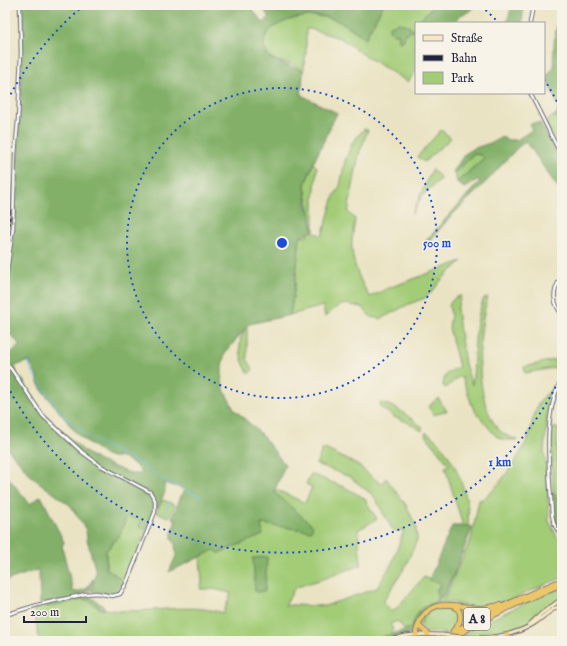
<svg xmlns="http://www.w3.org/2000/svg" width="567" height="646" viewBox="0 0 567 646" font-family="'IM FELL English',serif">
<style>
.green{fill:#a3cc77;stroke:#627759}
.forest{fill:#82b068;stroke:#526952;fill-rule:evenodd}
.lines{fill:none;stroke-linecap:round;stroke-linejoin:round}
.stream{stroke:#61bbdf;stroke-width:1}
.tertiary-casing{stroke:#68666b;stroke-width:4.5}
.secondary-casing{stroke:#68666b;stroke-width:5}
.motorway-casing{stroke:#68666b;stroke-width:6}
.tertiary{stroke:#fff;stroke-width:2.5}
.secondary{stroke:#f7e8c3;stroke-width:3}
.motorway{stroke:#ebc669;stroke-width:4.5}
.rail-casing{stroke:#22223b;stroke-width:2.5}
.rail{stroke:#f7f3e8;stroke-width:1;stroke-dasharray:3;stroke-linecap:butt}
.secondary-bridge-casing{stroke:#68666b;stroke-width:5;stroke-linecap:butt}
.secondary-bridge{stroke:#f7e8c3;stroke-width:3}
.ring{fill:none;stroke:#1d4ed8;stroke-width:2;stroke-dasharray:2 4}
.labels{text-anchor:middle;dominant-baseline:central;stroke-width:3;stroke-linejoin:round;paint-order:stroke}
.shield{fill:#f7f3e8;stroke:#62616f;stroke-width:1}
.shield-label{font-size:13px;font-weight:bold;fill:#22223b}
.centre{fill:#1d4ed8;stroke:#f7f3e8;stroke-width:2}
.ring-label{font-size:12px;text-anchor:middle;font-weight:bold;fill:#1d4ed8;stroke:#f7f3e8;stroke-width:3;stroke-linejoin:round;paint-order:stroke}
</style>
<rect width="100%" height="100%" fill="#f7f3e8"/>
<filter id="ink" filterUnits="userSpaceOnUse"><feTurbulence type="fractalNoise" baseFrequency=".025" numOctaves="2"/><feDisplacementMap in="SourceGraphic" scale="8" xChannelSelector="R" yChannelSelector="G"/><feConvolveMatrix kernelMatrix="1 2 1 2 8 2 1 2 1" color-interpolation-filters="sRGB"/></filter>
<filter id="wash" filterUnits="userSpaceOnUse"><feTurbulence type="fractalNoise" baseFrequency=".012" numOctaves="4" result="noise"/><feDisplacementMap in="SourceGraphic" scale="16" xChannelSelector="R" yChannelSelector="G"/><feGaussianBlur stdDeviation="0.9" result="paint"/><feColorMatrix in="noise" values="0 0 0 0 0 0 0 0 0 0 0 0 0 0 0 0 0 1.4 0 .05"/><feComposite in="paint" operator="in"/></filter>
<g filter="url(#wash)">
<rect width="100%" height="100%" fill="#eae3c3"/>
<path class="green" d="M383,5h51l-13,14v4h-5v48l-8,11 -44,-27 -24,-17 -30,-9h-4v24l-3,21c-5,-18 -41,-3 -39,-34 2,-15 31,-23 43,-24 10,0 21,1 30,4 11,4 20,12 28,19z
M553,116h2l4,3h3v35l-16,-32z
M364,129l4,1 -9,24 -11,58 7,7c-1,10 -4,21 -3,31 2,17 9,33 18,47l16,-8 76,-28 -19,17 -11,14 -7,6 -16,6 -29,15 -9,-2 -9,-10 -16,-3 -8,2 -13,11 -2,-11 -33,9 5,-30 5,-48h7v-4l6,-2 -8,-46 7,-19 1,-2 4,3 -3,31v34l8,4 12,-40 6,-10 5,-25 7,-18z
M441,130l10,8 -27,24 -7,-5z
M473,154l8,1 3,3 -27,24 -2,-8z
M432,169l9,9 -19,18 -10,18z
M461,296l-4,13 3,23 5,32 7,21c4,-29 0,-59 12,-87l4,-1c-11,34 -15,106 12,134 4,4 11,6 17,9h-12l-9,-4 -14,-16 -9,-12 -11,-31h-4l-12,11 -3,-2c1,-13 5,-14 16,-19l-10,-39 2,-14 -2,-8c2,-6 6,-9 12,-10z
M247,327v32l6,10 -4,5c-9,-14 -14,-34 -2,-47z
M562,358v4l-8,6 -29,5 -1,-6z
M556,385l-8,27 -4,39 2,13 3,57 8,16 5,5v36c-26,8 -53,27 -80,29 -16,1 -31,-8 -46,-3 -12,5 -14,22 -23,28 -1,1 -29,9 -32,9l13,-5 19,-4 9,-19 8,-7v-2l14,-5 27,-60 8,-39c13,-1 44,-49 49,-62 4,-11 5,-25 11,-35 4,-7 12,-12 17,-18z
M438,398l9,13 -13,4 -6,-8z
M380,403c16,2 30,15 42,24v4l-15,-9 -13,-5 -14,-10z
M551,428h7l-1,21 5,55 -4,-3 -5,-10z
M426,432c25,15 46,64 42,94h-5l-18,-59 4,-2 -24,-31z
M323,448l33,16 25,20 5,-6 20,27 10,21 1,14 -12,27 -22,35 10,10 31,-35 16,7 -3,6v11c-20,7 -18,10 -26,27l-6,2 -7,-9 -8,3 3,5 -1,5 -17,7h-336l-5,-32 12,-4 2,2 33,-8 7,1 15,10 2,-1c39,7 80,-8 118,4l8,-20 -18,-4h-13l2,-7 -2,-25 60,-33 52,2 -39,-34 2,-3 30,14 7,-16 -6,-3 5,-10 35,14 18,10 13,21 -19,11 3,35 -35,13 -29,9 -4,4 -8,15 6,-1 34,1 52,-18 15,-25 12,-33 -11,1 -19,-35 -24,-19 -34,-13z
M163,500l12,5 -5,11 -2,1 -12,-5z
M127,516l14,4 -1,7 7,2 -22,53 -19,-14v-17l14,-17z
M562,587c0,14 -7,14 -18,22 -6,5 -11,11 -18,16 -18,11 -40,12 -60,11v-1l-6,3 13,2 27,1h-47c35,-22 71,-38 109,-54z
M448,605l9,5 3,10c-19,24 -26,21 -54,21l-1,-2 34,-2 6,-4 -19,-1 -5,-6c1,-14 15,-18 27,-21z
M455,605l38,3 -34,19 2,-6z"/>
<path class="forest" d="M21,5h235l-4,4 11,14 6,-6 -9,-12h123l-18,34c-14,-12 -27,-21 -46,-23 -17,-1 -55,6 -55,28 0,5 2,10 6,14 6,5 24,9 32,12l1,4 -2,21 36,18 -25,53 -7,19 2,22 3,4 3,20 -13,6 -5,48 -5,30 -41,9 -24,29 -3,13v16l3,10 9,17 27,25 24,31 -11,27 39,34 -2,5 -50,-7 2,11 -44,18 -5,-3 -45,22 7,-16 -1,-14 -3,-2v-7l4,-13 -4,-2 12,-29 -20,-6 1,9 -7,15 -4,2 -7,20 -8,-2 2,-7 -14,-3 -7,17 -14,17v17l19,14c-9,18 -17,10 -34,9l5,-19 -9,-33 -1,-9 -15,-24 -38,-28 -26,-30 -2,1v-91l15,-13 -14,-15 2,-14 -3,-2v-24l6,-37 7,-65 -1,-33 4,-56 1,-79zM29,361l9,17v5l4,7 36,45 28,21 17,2 11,6 9,9 -1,1h-10l-33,-13 -14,-9 -29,-26 -15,-16 -13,-20 -5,-10 -6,-6 -2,-8z
M434,5h42l-8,7 -8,3 -4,6 1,2h-36v-4z
M512,5h12l-2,18h-15z
M553,5h9v114h-3l-4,-3 4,-8 -13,-31 8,-10c-1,-22 0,-35 8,-56z
M398,23l8,1 7,6h3v3l-4,-2 -4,2h-3l-1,7 -2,2 -4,-1 1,-7h-6l-4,-4v-4z
M533,123h7l22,40v31l-36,-53 -8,6 -31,34 -38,37 -22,26h-2v-2l55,-61 -3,-1 -13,8 -7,-6 27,-24 -3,-3 -8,-1 -18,20 -2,-3c6,-5 7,-13 13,-18 6,-5 16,-7 24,-10 4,-1 8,-4 11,-6l7,3h9l15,-10 -2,-5z
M5,474l25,30 11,-8 23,46 -2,5 11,44 3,1 10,-3 7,-10 -4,12 -4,2v1l9,5 11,9 -1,1h-3l-13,-9 -7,-1 -34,8 -2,-5 -5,1 -1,-31 -2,-2 -32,11z
M553,491l1,1 4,9 4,3v31c-10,-12 -9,-29 -9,-44z
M452,526h19l1,2 -18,46 -10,21 -7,6v-11l3,-6 -11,-4z
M267,557l-2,34 -10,1 -2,-34z
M430,604v2l-8,7 -9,19 -19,4 -13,5h-6l4,-3 32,-10 8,-17z"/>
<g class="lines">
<path class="stream" d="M27,359l5,12 15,23 19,24 26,21 48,25 25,17 36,16
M165,513l5,-12"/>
</g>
</g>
<g filter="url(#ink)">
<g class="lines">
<defs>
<path id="tertiary" d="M530,23l3,-18
M530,93l32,64
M562,276c-9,13 -11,26 0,38
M5,285l8,-57 2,-73 3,-35 3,-67 -1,-48
M5,363l6,6 32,47 39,36 19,14 49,26 5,8v12l-29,72 -6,10 -8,2 -16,-3 -10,1 -45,10 -36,11
M562,380c-21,33 -12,97 -10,135l2,9 8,14"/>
<path id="secondary" d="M529,625l13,-12 17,-12 3,-4
M463,637c24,2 49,0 70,-13 11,-7 16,-14 29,-19
M388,641c17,-7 35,-7 54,-6"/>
<path id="motorway" d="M452,605c12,6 10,17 1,26
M420,627l8,7
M416,635c0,-7 3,-12 6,-18 14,-19 34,-11 53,-9 9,1 17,-1 25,-3
M507,635l1,6
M495,637l9,4
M441,641c37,-26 80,-43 121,-61
M448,641c36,-23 74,-40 114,-57"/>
</defs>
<use href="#tertiary" class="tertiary-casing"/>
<use href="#secondary" class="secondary-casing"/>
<use href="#motorway" class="motorway-casing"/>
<use href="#tertiary" class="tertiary"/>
<use href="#secondary" class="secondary"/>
<use href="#motorway" class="motorway"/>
<defs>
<path id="rail" d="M5,124c4,46 8,91 0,137"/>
</defs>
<use href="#rail" class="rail-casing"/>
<use href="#rail" class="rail"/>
<defs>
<path id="secondary-bridge" d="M442,635l21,2"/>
</defs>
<use href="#secondary-bridge" class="secondary-bridge-casing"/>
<use href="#secondary-bridge" class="secondary-bridge"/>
</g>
</g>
<g class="ring">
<circle cx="282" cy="243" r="155"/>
<path d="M561 376A309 309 0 0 1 5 381M5 105A309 309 0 0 1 83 6M481 6A309 309 0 0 1 499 23M544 79A309 309 0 0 1 561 110"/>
</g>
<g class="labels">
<rect class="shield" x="464" y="608" width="26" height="22" rx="3"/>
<g class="shield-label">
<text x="477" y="619">A 8</text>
</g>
</g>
<circle cx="282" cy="243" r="6" class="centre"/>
<g class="ring-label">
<text x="437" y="247">500 m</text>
<text x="500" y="466">1 km</text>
</g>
<rect width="567" height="646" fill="none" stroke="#f7f3e8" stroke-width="20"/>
<rect x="415" y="22" width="130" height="72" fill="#f7f3e8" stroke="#a29fa3"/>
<rect x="423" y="35" width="20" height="6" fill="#f7e8c3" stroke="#a29fa3"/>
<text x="451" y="42" font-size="12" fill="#22223b">Straße</text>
<rect x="423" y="55" width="20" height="6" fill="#22223b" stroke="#a29fa3"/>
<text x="451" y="62" font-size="12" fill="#22223b">Bahn</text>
<rect x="423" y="72" width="20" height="12" fill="#a3cc77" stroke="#a29fa3"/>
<text x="451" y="82" font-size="12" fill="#22223b">Park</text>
<path d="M24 616v6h62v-6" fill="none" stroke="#22223b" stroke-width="2"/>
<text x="30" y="616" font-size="12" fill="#22223b" stroke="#f7f3e8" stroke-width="3" paint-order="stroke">200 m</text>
</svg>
